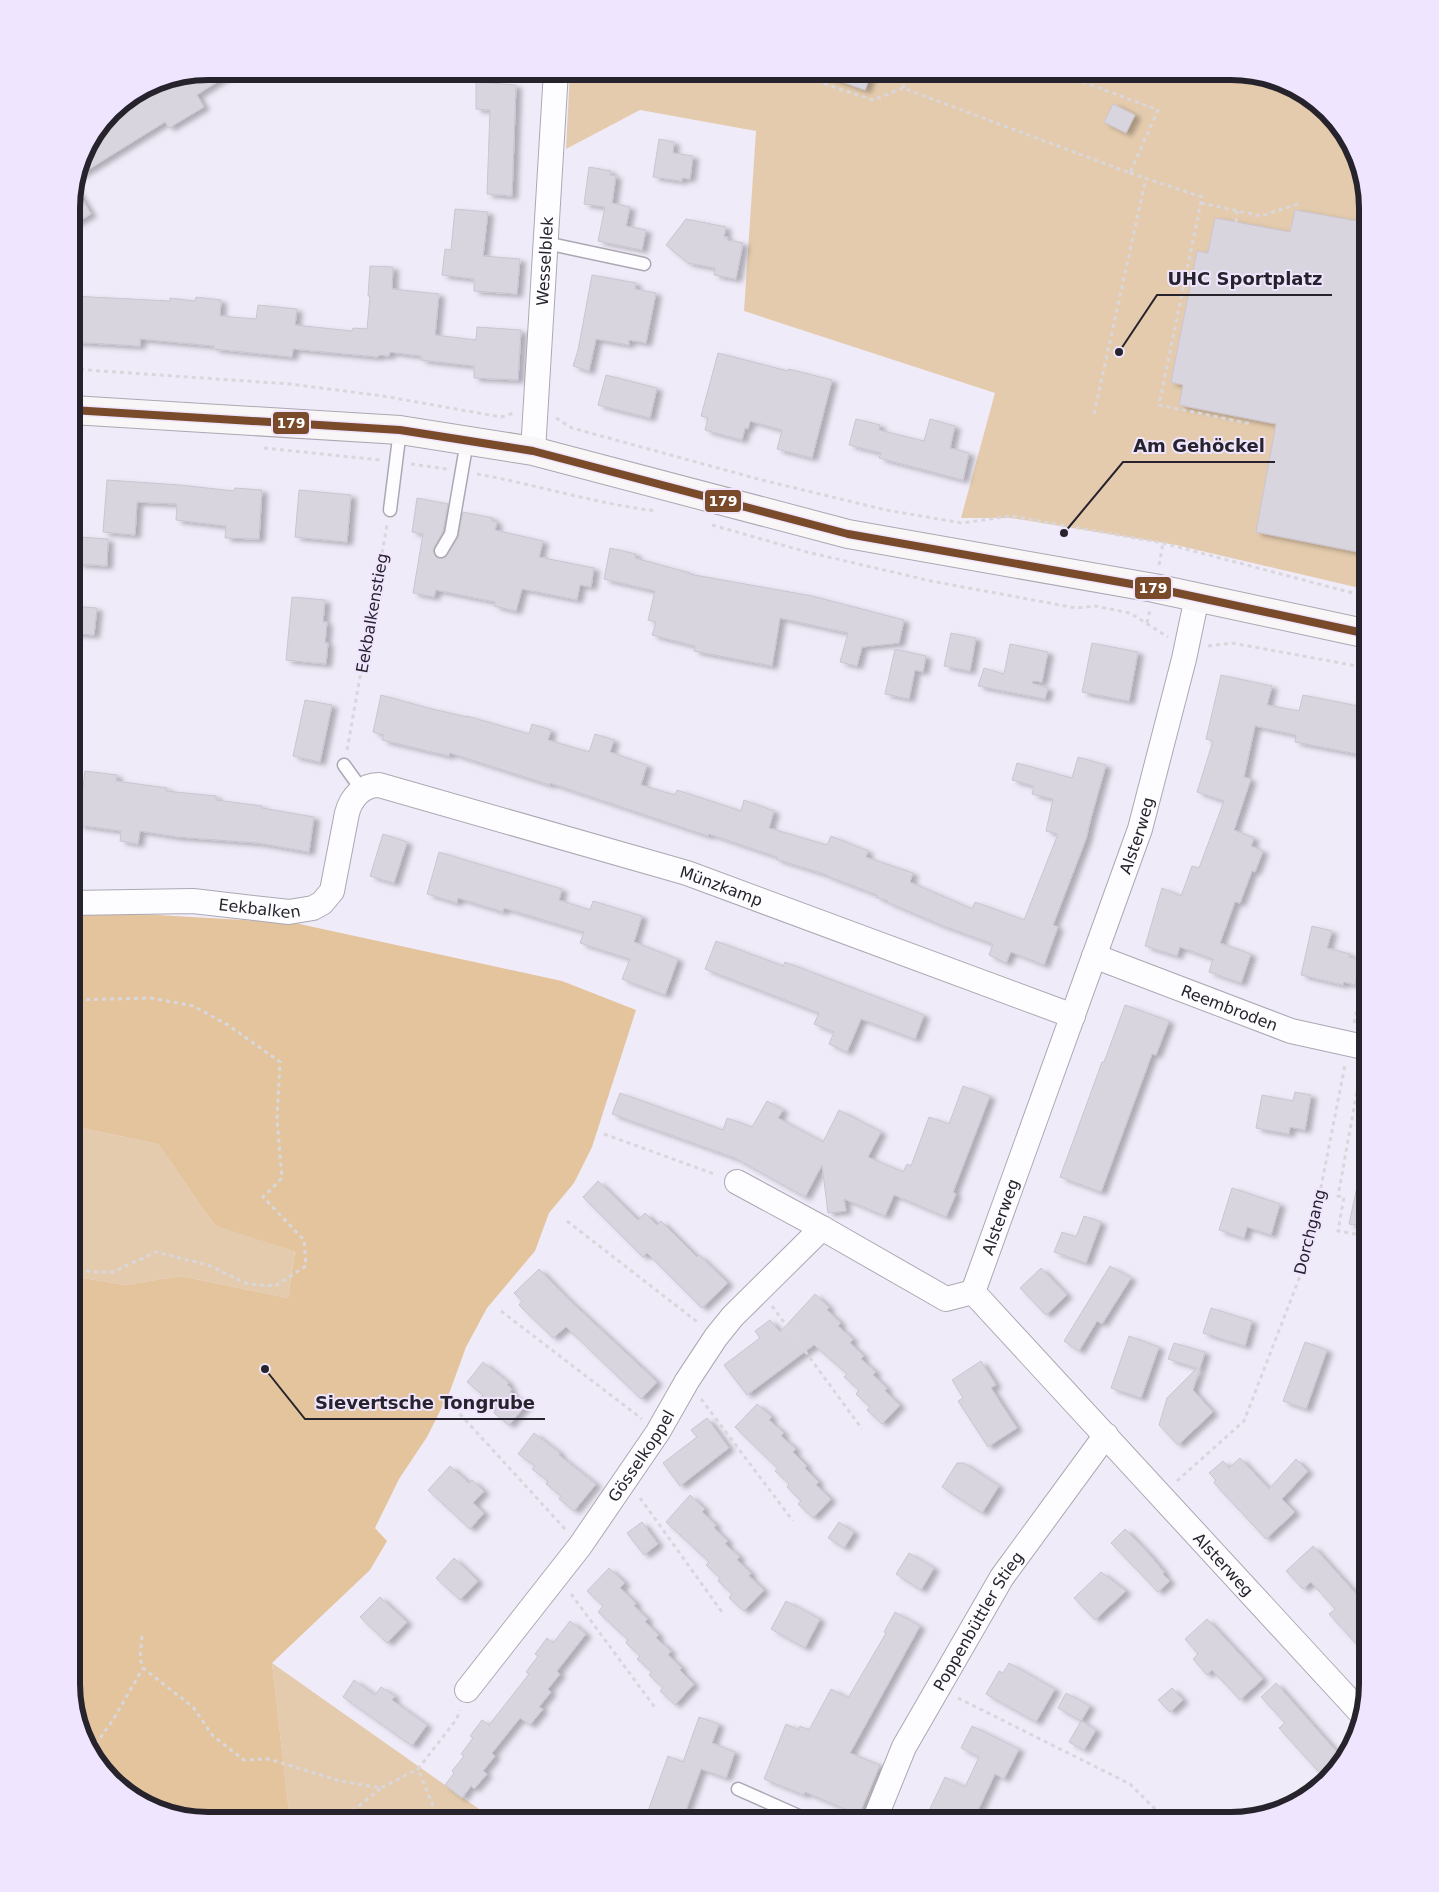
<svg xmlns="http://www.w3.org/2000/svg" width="1439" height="1892" viewBox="0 0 1439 1892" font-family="'DejaVu Sans',sans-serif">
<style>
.green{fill:#e4cbad}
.forest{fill:#e3c49d}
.building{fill:#d9d5df;stroke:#cac5d0;filter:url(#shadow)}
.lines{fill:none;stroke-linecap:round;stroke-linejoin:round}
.service-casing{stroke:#aca8b3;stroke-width:15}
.minor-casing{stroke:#aca8b3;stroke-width:26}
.secondary-casing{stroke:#aca8b3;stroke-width:30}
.path{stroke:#d9d7dc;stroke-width:3;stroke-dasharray:4 4;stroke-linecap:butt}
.service{stroke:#fdfcfe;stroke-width:12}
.minor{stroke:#fdfcfe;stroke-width:24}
.secondary{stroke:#f8f6f6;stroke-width:28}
.bus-1-casing{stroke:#efe5fe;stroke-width:11}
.bus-1{stroke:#7a4b2a;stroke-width:8}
.labels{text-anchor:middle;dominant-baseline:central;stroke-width:4;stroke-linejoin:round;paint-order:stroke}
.street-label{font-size:16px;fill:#27232c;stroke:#efe5fe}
.rim{fill:none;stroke:#27232c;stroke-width:6}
.leader{fill:none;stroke:#27232c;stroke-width:2}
.callout-dot{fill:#27232c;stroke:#efe5fe;stroke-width:2}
.callout-label{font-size:18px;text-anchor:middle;font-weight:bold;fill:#27232c;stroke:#efe5fe;stroke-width:4;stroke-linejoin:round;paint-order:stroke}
.line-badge{stroke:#efe5fe;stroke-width:2}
.badge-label{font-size:14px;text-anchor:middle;font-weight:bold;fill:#fff}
</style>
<defs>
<filter id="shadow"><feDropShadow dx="5.5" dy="3" stdDeviation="2.5" flood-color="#0004"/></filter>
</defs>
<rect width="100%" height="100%" fill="#f0ebf8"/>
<path class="green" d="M570,71l670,1 59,17 46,43 23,76v382l-192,-45 -165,-27h-50l34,-125 -251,-82 12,-180 -116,-21 -74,39z
M71,1126l87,18 57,82 80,24 -7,48 -107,-22 -56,9 -54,-9z
M272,1663l224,158h-206z"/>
<path class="forest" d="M71,910l224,13 267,58 74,29 -44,137 -18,36 -25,30 -14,38 -48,57 -21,39 -16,44 -23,46 -28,42 -24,49 12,13 -17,29 -98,93 18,158h-82l-68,-18 -46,-43 -23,-76v-408l54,9 56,-9 107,22 7,-47 -80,-25 -57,-82 -87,-18z"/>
<path class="building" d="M208,71h26l-37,24 7,12 -35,21 -4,-6 -87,54 7,-28 33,-43 38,-23z
M821,71h51l-7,19 -45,-16z
M476,82l40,3 -4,111 -25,-2 3,-84 -14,-1z
M1113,104l22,11 -9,18 -22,-11z
M659,139l15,3 -1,11 20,3 -3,23 -8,-1v3l-29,-4z
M589,167l22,4 -1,4 6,1 -4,27 18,4 -4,19 20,4 -4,20 -44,-9 7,-34 -21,-3z
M75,187l16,27 -19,11v-26z
M455,209l33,3 -5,44 37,3 -3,35 -43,-3v-12l-32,-4 3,-26 6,1z
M1295,210l73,13v331l-112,-22 20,-108 -97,-19 4,-20 -12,-3 26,-131 11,2 7,-35 75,14z
M686,219l40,8 -2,10h4l-1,3 16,3 -7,36 -22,-4 1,-7 -27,-5 -22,-18z
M370,266l23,1 -1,22 47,5 -4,41 41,5 1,-13 44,3 -3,50 -44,-2v-12l-53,-6v-4l-31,-4 -1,4 -10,-1 -1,2 -85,-8 -1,8 -78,-8v-3l-74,-7v7l-68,-4v-46l98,5v-3l25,3 1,-4 25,3 -1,16 36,3 2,-14 39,4 -2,16 57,6 1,-3 14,1 3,-33h-2z
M592,275l44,8 -1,6 21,4 -10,50 -17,-3v5l-33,-6 -7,32 -16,-5 5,-16z
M718,353l70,18 1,-2 43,11 -20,78 -35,-9 5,-19 -32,-9 -2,8 -3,-1 -3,12 -37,-10 3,-12 -7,-2z
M606,375l51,13 -7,30 -52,-13z
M856,419l24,6 -1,5 45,11 6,-22 25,7 -5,22 19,5 -6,27 -84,-22 2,-5 -32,-8z
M107,480l73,5 54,6 1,-3 27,2 -3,49 -34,-1 1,-12 -50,-6 1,-16 -40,-2 -2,33 -32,-3z
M299,490l52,5 -4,47 -52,-5z
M417,498l31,6 -5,27 -10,19 4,8h8l13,-20 5,-26 30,6 -1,3 5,1 -2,8 48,11 -4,16 55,11 -3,19 -11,-2 -3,15 -55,-11 -6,22 -22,-5 1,-4 -59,-12 -2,7 -21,-4 10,-59 -11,-2z
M80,537l28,2 -1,27 -29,-2z
M610,548l26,6 -1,4 55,15 -1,1 123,22 92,24 -5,23 -37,4 -5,19 -17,-4 8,-29 -68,-15 -8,48 -78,-15 1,-5 -43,-11 4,-13 -8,-2 7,-29 -51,-12z
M292,597l33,3 -2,22h4l-2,21h3l-2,21 -40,-4z
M71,606l26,2 -3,27 -23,-2z
M951,633l25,5 -6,33 -26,-5z
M1092,643l46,9 -9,49 -47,-9z
M1010,644l38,8 -6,30 -9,-1 -1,2 16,5 -3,11 -67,-13 6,-18 20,6z
M895,649l31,7 -3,16 -8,-2 -6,29 -24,-5z
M1221,675l51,11 -5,19 32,6 4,-16 65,13v48l-73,-14 1,-7 -41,-9 -11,51 7,2 -17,51 20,8 -3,8 12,5 -8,21 -3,-1 -12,32 -5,-1 -15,41 31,11 -10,29 -32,-11 4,-13 -33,-12 -3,9 -32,-10 17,-58 19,8 11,-30 7,2 25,-67 -27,-9 16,-51 -7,-2z
M381,695l47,13 39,9v-1l62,18 3,-10 19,6 -3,10 41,12 6,-18 19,6 -4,12 37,13 -6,20 34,10 2,-5 64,21 3,-11 30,11 -5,17 58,17 4,-9 37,15 -2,6 47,16 -3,9 62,27 3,-7 49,18 34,-86 -12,-3 7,-32 -21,-5 2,-8 -22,-6 5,-17 55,15 6,-21 28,8 -15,53 -5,21 -33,86 5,2 -14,38 -33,-13 -5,11 -17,-8 4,-11 -52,-19 -54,-23 1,-1 -12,-4 1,-2 -50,-19v-1l-51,-16 1,-2 -68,-23 -1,2 -158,-53v2l-100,-32 -1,3 -67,-16 2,-5 -11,-3z
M305,700l27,5 -12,57 -27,-6z
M85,771l32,4 -1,6 51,7 -1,3 50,5v4l46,6v2l52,9 -5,35 -51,-9 -80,-6 -38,-6 -2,13 -18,-3 1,-10 -43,-6z
M383,834l24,8 -13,41 -24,-7z
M439,852l123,37 -3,11 31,10 3,-9 49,15 -8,26 44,17 -13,36 -43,-16 8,-20 -50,-16 4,-11 -80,-24 -1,4 -45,-14 -1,5 -30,-9z
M1312,926l20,5 -5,17 23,6 -1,3 12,3 -6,25 -11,-3 -1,3 -42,-10z
M716,941l67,25 2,-4 139,53 -9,24 -54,-20 -14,33 -18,-8 5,-12 -20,-8 5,-11 -114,-44z
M1125,1005l44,16 -13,34 -4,-1 -51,138 -41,-15 42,-115h2z
M963,1086l27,10 -37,96 3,2 -10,23 -52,-22 -9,21 -41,-17 2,12 -18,2 -6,-48 -17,32 -70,-39 -123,-44 8,-21 103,37 4,-12 25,9 15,-26 16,9 -5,8 45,24 16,-32 42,22 -13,25 35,15 4,-8 4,2 18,-49 20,7z
M1295,1092l16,3 -6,35 -15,-3 -1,7 -33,-6 6,-33 31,6z
M1360,1173l8,1v53l-19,-3z
M598,1181l40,39 7,-7 12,12 4,-4 36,36 2,-2 29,28 -26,25 -55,-55 -4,4 -60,-60z
M1232,1188l48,16 -9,31 -24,-8 -3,11 -25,-8z
M1084,1216l17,6 -15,41 -32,-11 8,-20 14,5z
M1110,1266l21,12 -29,46 -5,-3 -18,30 -15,-10z
M1041,1268l26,27 -21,20 -26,-27z
M539,1269l28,29 90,84 -16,17 -75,-72 -13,11 -34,-33 3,-4 -8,-8z
M815,1294l14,13 -2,3 14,13 -3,3 15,13 -3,4 14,13 -3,3 15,13 -3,3 14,13 -2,3 15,14 -18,19 -15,-14 3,-3 -14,-13 3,-4 -15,-13 3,-3 -33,-29 -67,50 -23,-30 36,-27 -5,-7 15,-11 10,12z
M1211,1308l41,13 -7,25 -42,-13z
M1129,1336l30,11 -18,51 -30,-10z
M1305,1342l22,8 -21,59 -23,-8z
M1174,1343l31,9 -12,38 20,22 -35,33 -19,-20 8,-27 30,-30 -29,-9z
M981,1361l15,24 -5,3 26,40 -29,19 -30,-46 5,-3 -11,-18z
M483,1362l26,21 -2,2 5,4 -2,3 16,13 -17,20 -15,-12 2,-3 -16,-12 3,-3 -16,-13z
M757,1404l15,13 -3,3 15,13 -3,3 15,13 -3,3 14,14 -2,2 14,14 -3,3 15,14 -18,19 -15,-14 3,-3 -14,-14 2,-3 -14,-13 3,-2 -43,-42z
M707,1418l22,30 -49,38 -17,-23 34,-26 -6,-7z
M534,1433l26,20 -1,2 37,29 -22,27 -15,-12 2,-3 -15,-12 2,-3 -16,-12 3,-3 -17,-12z
M1240,1458l29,31 27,-30 12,12 -26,28 13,13 -29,27 -52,-56 2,-3 -7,-7 14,-12 6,7z
M957,1463h7l35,23 -17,27 -40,-26z
M450,1466l19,17 3,-3 12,11 -11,12 11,10 -14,16 -42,-39z
M690,1495l15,14 -3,3 14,13 -2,3 14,13 -3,3 15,13 -3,3 14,13 -2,3 15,14 -20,21 -15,-13 3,-4 -14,-13 2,-3 -14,-13 3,-3 -43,-40z
M642,1522l16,22 -14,11 -17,-22z
M839,1522l15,10 -10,16 -16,-10z
M1125,1529l24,25 15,18 -1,2 7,7 -12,11 -47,-49z
M1313,1546l55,61v50l-39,-43 6,-5 -24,-27 -8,7 -17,-18z
M909,1553l25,15 -13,22 -25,-16z
M454,1558l24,23 -18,19 -24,-22z
M609,1568l16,15 -5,5 16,15 -2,3 14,13 -3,3 14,13 -3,3 15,13 -3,4 14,13 -2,2 14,14 -19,21 -15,-14 3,-3 -14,-13 3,-3 -15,-13 3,-3 -14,-13 2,-3 -30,-28 5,-6 -16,-15z
M1101,1572l25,19 -31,29 -21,-22z
M380,1597l27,25 -20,21 -27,-26z
M786,1601l34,18 -15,29 -34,-19z
M895,1612l25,14 -70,127 30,12 -21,50 -54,-23 -1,3 -40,-16 22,-55 13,6 1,-4 9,4 22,-41 17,9 38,-65 -2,-1z
M1207,1619l56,60 -23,21 -28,-30 -5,5 -14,-16 5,-5 -13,-15z
M570,1621l16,13 -29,37 3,3 -12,15 3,3 -12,15 4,2 -13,16 -10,-7 -28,35 3,3 -12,15 4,3 -13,15 -3,-3 -9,12 -17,-13 9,-12 -2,-2 12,-15 -3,-2 12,-16 -3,-2 12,-16 7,5 40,-51 -3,-2 12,-16 -3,-2 12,-16 6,5z
M1009,1663l46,26 -19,33 -50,-28 13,-23 4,2z
M354,1680l21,15 6,-8 14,9 -3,4 35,25 -15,21 -69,-49z
M1276,1683l67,76 -18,20 -46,-51 6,-5 -24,-26z
M1172,1688l11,12 -13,12 -12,-12z
M1066,1693l24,13 -9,15 -23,-13z
M699,1717l20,7 -7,19 23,9 -9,26 -25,-9 -19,52h-9l-25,-10 20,-55 15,6z
M1081,1721l15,9 -12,20 -15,-8z
M972,1726l47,23 -15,30 -9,-5 -22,47h-49l21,-44 20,10 14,-30 -18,-9z"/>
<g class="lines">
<defs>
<path id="service" d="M546,243l98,21
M390,510l10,-80
M441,551l10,-17 16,-93
M344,765l18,25
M738,1789l72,32"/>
<g id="minor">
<path id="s1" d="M533,451l23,-380"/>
<path id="s2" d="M71,903l122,-2 96,11 24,-4 9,-5 10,-12 15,-78c4,-15 15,-28 32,-28l308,88 386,143"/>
<path id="s3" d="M1094,956l197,75 77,17"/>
<path d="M737,1182l85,46"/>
<path id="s4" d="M973,1292l167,-463 44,-170 13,-62"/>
<path id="s5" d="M973,1292l387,420"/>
<path id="s6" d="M467,1690l113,-144 78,-114 29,-51 29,-44 17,-21 89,-88 124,71 27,-7"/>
<path id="s7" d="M874,1821l30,-74 98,-170 104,-142"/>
</g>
<path id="secondary" d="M72,410l328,20 133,21 315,83 306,54 214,46"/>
</defs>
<use href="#service" class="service-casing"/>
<use href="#minor" class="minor-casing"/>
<use href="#secondary" class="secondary-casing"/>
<path class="path" d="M786,71l87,29 30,-12 227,85 28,-63 -104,-39
M822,83l3,-8
M903,88l6,-17
M1130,173l72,24 -43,208 92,19
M1201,203l60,13 40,-13
M1236,222l1,-11
M72,369l218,15 93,12 118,21 13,-4
M1094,414l52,-236
M556,418l16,10 186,51 128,31 76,13 49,-7 152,27 205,54
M264,448l116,12
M411,464l36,5
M477,474c61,11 120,30 180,37
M712,525l95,27 124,29 145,27 19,-2 35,7 38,24
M1159,565l4,-22
M1147,623l3,-13
M1208,646l24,-3 136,25
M347,750l40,-225
M1354,1023l14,-65
M1361,1069l-23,127 6,1 -6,34 30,5
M604,1134l113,41
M567,1221l133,103
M71,1266l20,6h22l43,-20 52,13 40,19 27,2 31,-20 -2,-26 -41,-43 19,-19 -5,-59 3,-57 -52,-37 -35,-19 -42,-8 -80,2
M772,1306l90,123
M501,1311l141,108
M701,1399l92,122
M449,1402l116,127
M1177,1481l67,-60 63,-163 38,-193
M640,1498l84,117
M571,1594l85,115
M142,1636l-2,22 3,10 50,39 20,29 31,24 25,-1 71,22 41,7 37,-19
M958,1698l172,86 37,37
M91,1751l22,-31 30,-52
M340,1821l40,-32
M439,1821l-21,-52 38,-49 4,-10"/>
<use href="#service" class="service"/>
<use href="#minor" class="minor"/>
<use href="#secondary" class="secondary"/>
<defs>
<path id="bus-1" d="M72,410l328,20 133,21 315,83 306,54 214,46"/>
</defs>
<use href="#bus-1" class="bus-1-casing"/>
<use href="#bus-1" class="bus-1"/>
</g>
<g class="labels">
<g class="street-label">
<text stroke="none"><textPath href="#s1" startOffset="190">Wesselblek</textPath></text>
<text transform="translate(372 613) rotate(-80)">Eekbalkenstieg</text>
<text stroke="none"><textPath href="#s4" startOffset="485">Alsterweg</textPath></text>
<text stroke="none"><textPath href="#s2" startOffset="751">Münzkamp</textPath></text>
<text stroke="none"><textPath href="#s2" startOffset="189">Eekbalken</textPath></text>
<text stroke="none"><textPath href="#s3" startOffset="145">Reembroden</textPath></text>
<text stroke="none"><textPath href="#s4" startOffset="80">Alsterweg</textPath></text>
<text transform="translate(1310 1232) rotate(-76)">Dorchgang</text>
<text stroke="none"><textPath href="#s6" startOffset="292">Gösselkoppel</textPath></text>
<text stroke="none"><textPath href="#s5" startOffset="370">Alsterweg</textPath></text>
<text stroke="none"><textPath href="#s7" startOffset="226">Poppenbüttler Stieg</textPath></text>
</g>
</g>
<path d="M0 0H1439V1892H0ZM208 80H1231A128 128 0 0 1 1359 208V1684A128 128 0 0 1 1231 1812H208A128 128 0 0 1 80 1684V208A128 128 0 0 1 208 80Z" fill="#efe5fe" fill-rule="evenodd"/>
<path class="rim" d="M208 80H1231A128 128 0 0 1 1359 208V1684A128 128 0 0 1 1231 1812H208A128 128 0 0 1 80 1684V208A128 128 0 0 1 208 80Z"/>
<path class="leader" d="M1119 352L1157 295H1332M1064 533L1123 462H1275M265 1369L305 1419H545"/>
<g class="callout-dot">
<circle cx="1119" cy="352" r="5"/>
<circle cx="1064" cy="533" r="5"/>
<circle cx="265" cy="1369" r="5"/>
</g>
<g class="callout-label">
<text x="1245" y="285">UHC Sportplatz</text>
<text x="1199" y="452">Am Gehöckel</text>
<text x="425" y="1409">Sievertsche Tongrube</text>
</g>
<g class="line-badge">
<rect x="272" y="411" width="38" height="24" rx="5" fill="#7a4b2a"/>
<rect x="704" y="489" width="38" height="24" rx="5" fill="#7a4b2a"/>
<rect x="1134" y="576" width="38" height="24" rx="5" fill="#7a4b2a"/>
</g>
<g class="badge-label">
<text x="291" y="428">179</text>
<text x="723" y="506">179</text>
<text x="1153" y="593">179</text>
</g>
</svg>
